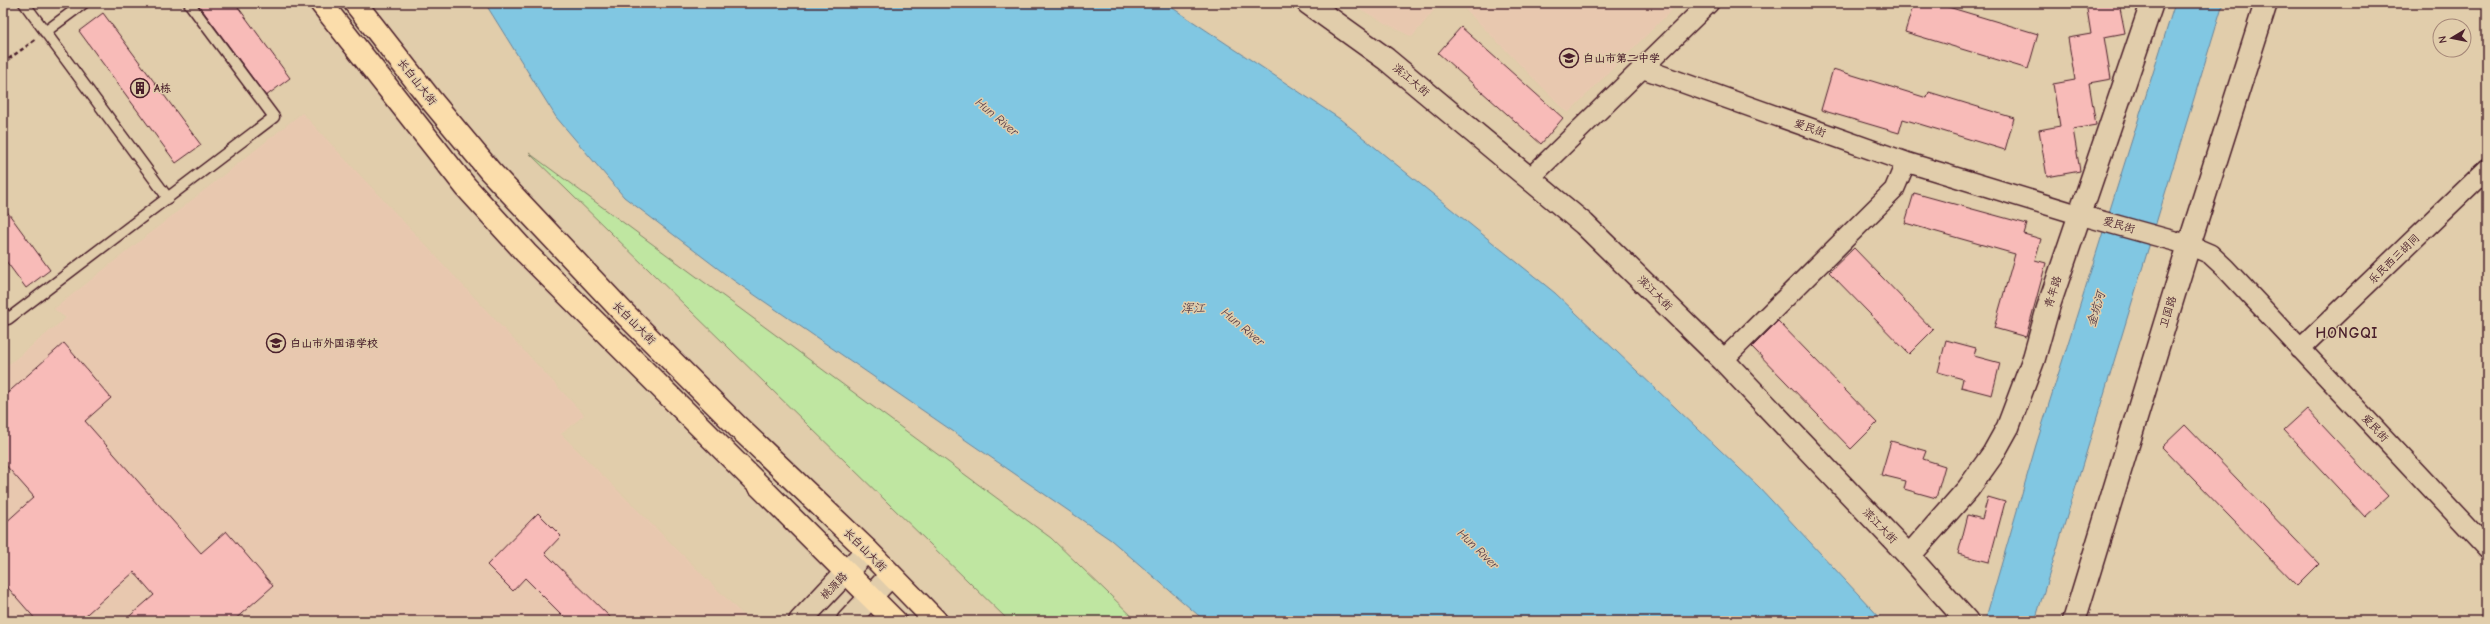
<svg xmlns="http://www.w3.org/2000/svg" width="2490" height="624" viewBox="0 0 2490 624" font-family="'Comic Neue','LXGW WenKai TC',sans-serif">
<style>
.built{fill:#e8c8af}
.green{fill:#bfe6a1;stroke:#848266}
.water{fill:#81c7e2;stroke:#6b8499}
.building{fill:#f8bbb8;stroke:#4a1f2b}
.lines{fill:none;stroke-linecap:round;stroke-linejoin:round}
.lane-casing{stroke:#4a1f2b;stroke-width:13}
.street-casing{stroke:#4a1f2b;stroke-width:22}
.secondary-casing{stroke:#4a1f2b;stroke-width:25}
.primary-casing{stroke:#4a1f2b;stroke-width:25}
.path{stroke:#4a1f2b;stroke-width:2.5;stroke-dasharray:4 3;stroke-linecap:butt}
.lane{stroke:#e1cdab;stroke-width:10}
.street{stroke:#e1cdab;stroke-width:19}
.secondary{stroke:#e1cdab;stroke-width:22}
.primary{stroke:#fbddab;stroke-width:22}
.labels{text-anchor:middle;dominant-baseline:central;stroke-width:3;stroke-linejoin:round;paint-order:stroke}
.poi-label{font-size:11px;font-weight:bold;fill:#4a1f2b;stroke:#e1cdab;text-anchor:start}
.street-label{font-size:11px;fill:#4a1f2b;stroke:#e1cdab}
.water-label{font-size:12px;font-style:italic;fill:#523846;stroke:#e1cdab}
.district-label{font-size:15px;font-weight:bold;letter-spacing:1px;fill:#4a1f2b;stroke:#e1cdab}
</style>
<rect width="100%" height="100%" fill="#e1cdab"/>
<filter id="ink" filterUnits="userSpaceOnUse"><feTurbulence type="fractalNoise" baseFrequency=".025" numOctaves="2"/><feDisplacementMap in="SourceGraphic" scale="8" xChannelSelector="R" yChannelSelector="G"/><feConvolveMatrix kernelMatrix="1 2 1 2 8 2 1 2 1" color-interpolation-filters="sRGB"/></filter>
<g filter="url(#ink)">
<path class="built" d="M1348,3h92l-28,34z
M1459,3h220l-111,110z
M302,113l282,302 -23,19 188,187h-746v-252l63,-51 -12,-9z"/>
<path class="green" d="M529,153l522,385 86,83h-128z"/>
<path class="water" d="M485,3h680l175,116 215,174 204,194 124,134h-678l-94,-81 -378,-260 -109,-83 -68,-80z
M2175,3h48l-188,618h-50l51,-176z"/>
<path class="building" d="M197,3h38l55,75 -24,18z
M1914,3h21l103,31 -10,35 -123,-37z
M2086,3h33l6,30 -21,4 7,42 -22,4 7,42 -23,4 7,42 -33,6 -8,-47 21,-4 -7,-42 22,-4 -7,-42 23,-4z
M103,13l98,132 -25,18 -97,-132z
M1461,27l102,91 -22,26 -103,-91z
M1833,69l94,29 2,-6 85,26 -9,32 -102,-31 -4,14 -78,-23z
M1914,193l113,31 -3,10 17,5 -6,21 11,3 -20,74 -32,-9 21,-74 -110,-31z
M3,206l47,64 -24,18 -23,-31z
M1854,248l79,82 -24,24 -80,-82z
M1778,321l99,102 -26,26 -99,-102z
M1946,340l30,8 -2,8 26,7 -8,32 -31,-8 2,-8 -25,-7z
M64,343l47,55 -26,23 116,132 25,-22 47,55 -40,35h-109l30,-26 -20,-23 -55,49h-42l-34,-39v-57l31,-28 -31,-35v-65z
M2307,409l81,87 -23,21 -81,-87z
M2185,425l134,139 -22,22 -135,-139z
M1891,441l35,10 -3,8 22,7 -9,32 -32,-9 2,-8 -25,-6z
M1988,497l17,5 -16,60 -31,-8 10,-39 14,4z
M538,513l23,23 -16,17 69,68h-46l-43,-43 -12,13 -26,-26z"/>
<g class="lines">
<defs>
<path id="lane" d="M24,3l144,195
M45,32l39,-29
M3,312l5,7 266,-202 -85,-114"/>
<path id="street" d="M1644,69l262,93 174,53 109,30 21,9 15,14 262,280
M1529,179l180,-176
M2300,349l187,-180
M1723,360l171,-170 12,-28"/>
<path id="secondary" d="M1308,3l78,56 198,165 139,136 186,196 58,65
M1909,556l59,-67 25,-35 15,-27 26,-69 14,-50 104,-305
M800,621l67,-71
M848,621l42,-45
M2074,621l115,-376 77,-242"/>
<path id="primary" d="M321,3l145,184 60,66 369,368
M355,3l76,97 59,71 131,139 117,117 129,123 69,71"/>
</defs>
<use href="#lane" class="lane-casing"/>
<use href="#street" class="street-casing"/>
<use href="#secondary" class="secondary-casing"/>
<use href="#primary" class="primary-casing"/>
<path class="path" d="M3,63l32,-23"/>
<use href="#lane" class="lane"/>
<use href="#street" class="street"/>
<use href="#secondary" class="secondary"/>
<use href="#primary" class="primary"/>
</g>
</g>
<defs>
<symbol id="school-ring" viewBox="-11 -11 22 22"><circle r="9.5" fill="#e1cdab" stroke="#4a1f2b" stroke-width="1.5"/><path d="M0-5L7-2L0 1L-7-2ZM-4 1L0 2.5L4 1V4Q0 6-4 4Z" fill="#4a1f2b"/></symbol>
<symbol id="building-ring" viewBox="-11 -11 22 22"><circle r="9.5" fill="#e1cdab" stroke="#4a1f2b" stroke-width="1.5"/><path d="M-4-6H4V6H1V3H-1V6H-4ZM-2.5-4.3h1.7v1.8h-1.7ZM.8-4.3h1.7v1.8H.8ZM-2.5-1h1.7V.8h-1.7ZM.8-1h1.7V.8H.8Z" fill="#4a1f2b"/></symbol>
</defs>
<g fill-rule="evenodd">
<use href="#school-ring" x="1558" y="47" width="22" height="22"/>
<use href="#building-ring" x="129" y="77" width="22" height="22"/>
<use href="#school-ring" x="265" y="332" width="22" height="22"/>
</g>
<g class="labels">
<g class="poi-label">
<text x="1583" y="58">白山市第二中学</text>
<text x="154" y="88">A栋</text>
<text x="290" y="343">白山市外国语学校</text>
</g>
<g class="street-label">
<text transform="translate(1411 80) rotate(40)">滨江大街</text>
<text transform="translate(417 82) rotate(52)">长白山大街</text>
<text transform="translate(1810 128) rotate(20)">爱民街</text>
<text transform="translate(2119 225) rotate(16)">爱民街</text>
<text transform="translate(2394 259) rotate(-44)">乐民西三胡同</text>
<text transform="translate(2053 292) rotate(-72)">青年路</text>
<text transform="translate(1655 293) rotate(45)">滨江大街</text>
<text transform="translate(2168 312) rotate(-73)">卫国路</text>
<text transform="translate(634 323) rotate(45)">长白山大街</text>
<text transform="translate(2375 428) rotate(47)">爱民街</text>
<text transform="translate(1880 526) rotate(46)">滨江大街</text>
<text transform="translate(865 550) rotate(45)">长白山大街</text>
<text transform="translate(834 586) rotate(-46)">桃源路</text>
</g>
<g class="water-label">
<text transform="translate(997 117) rotate(40)">Hun River</text>
<text x="1193" y="308">浑江</text>
<text transform="translate(2096 309) rotate(-73)">金坑河</text>
<text transform="translate(1243 327) rotate(40)">Hun River</text>
<text transform="translate(1478 549) rotate(44)">Hun River</text>
</g>
<g class="district-label">
<text x="2347" y="333">HONGQI</text>
</g>
</g>
<rect width="2490" height="624" fill="none" stroke="#e1cdab" stroke-width="16"/>
<rect x="8" y="8" width="2474" height="608" fill="none" stroke="#4a1f2b" stroke-width="1.5" filter="url(#ink)"/>
<g transform="translate(2452 38) rotate(260)"><circle r="19" fill="#e1cdab" stroke="#a58778"/>
<path d="M0-3L7 15L0 10L-7 15Z" fill="#4a1f2b"/>
<text y="-6" font-size="11" font-weight="bold" text-anchor="middle" fill="#4a1f2b">N</text>
</g>
</svg>
